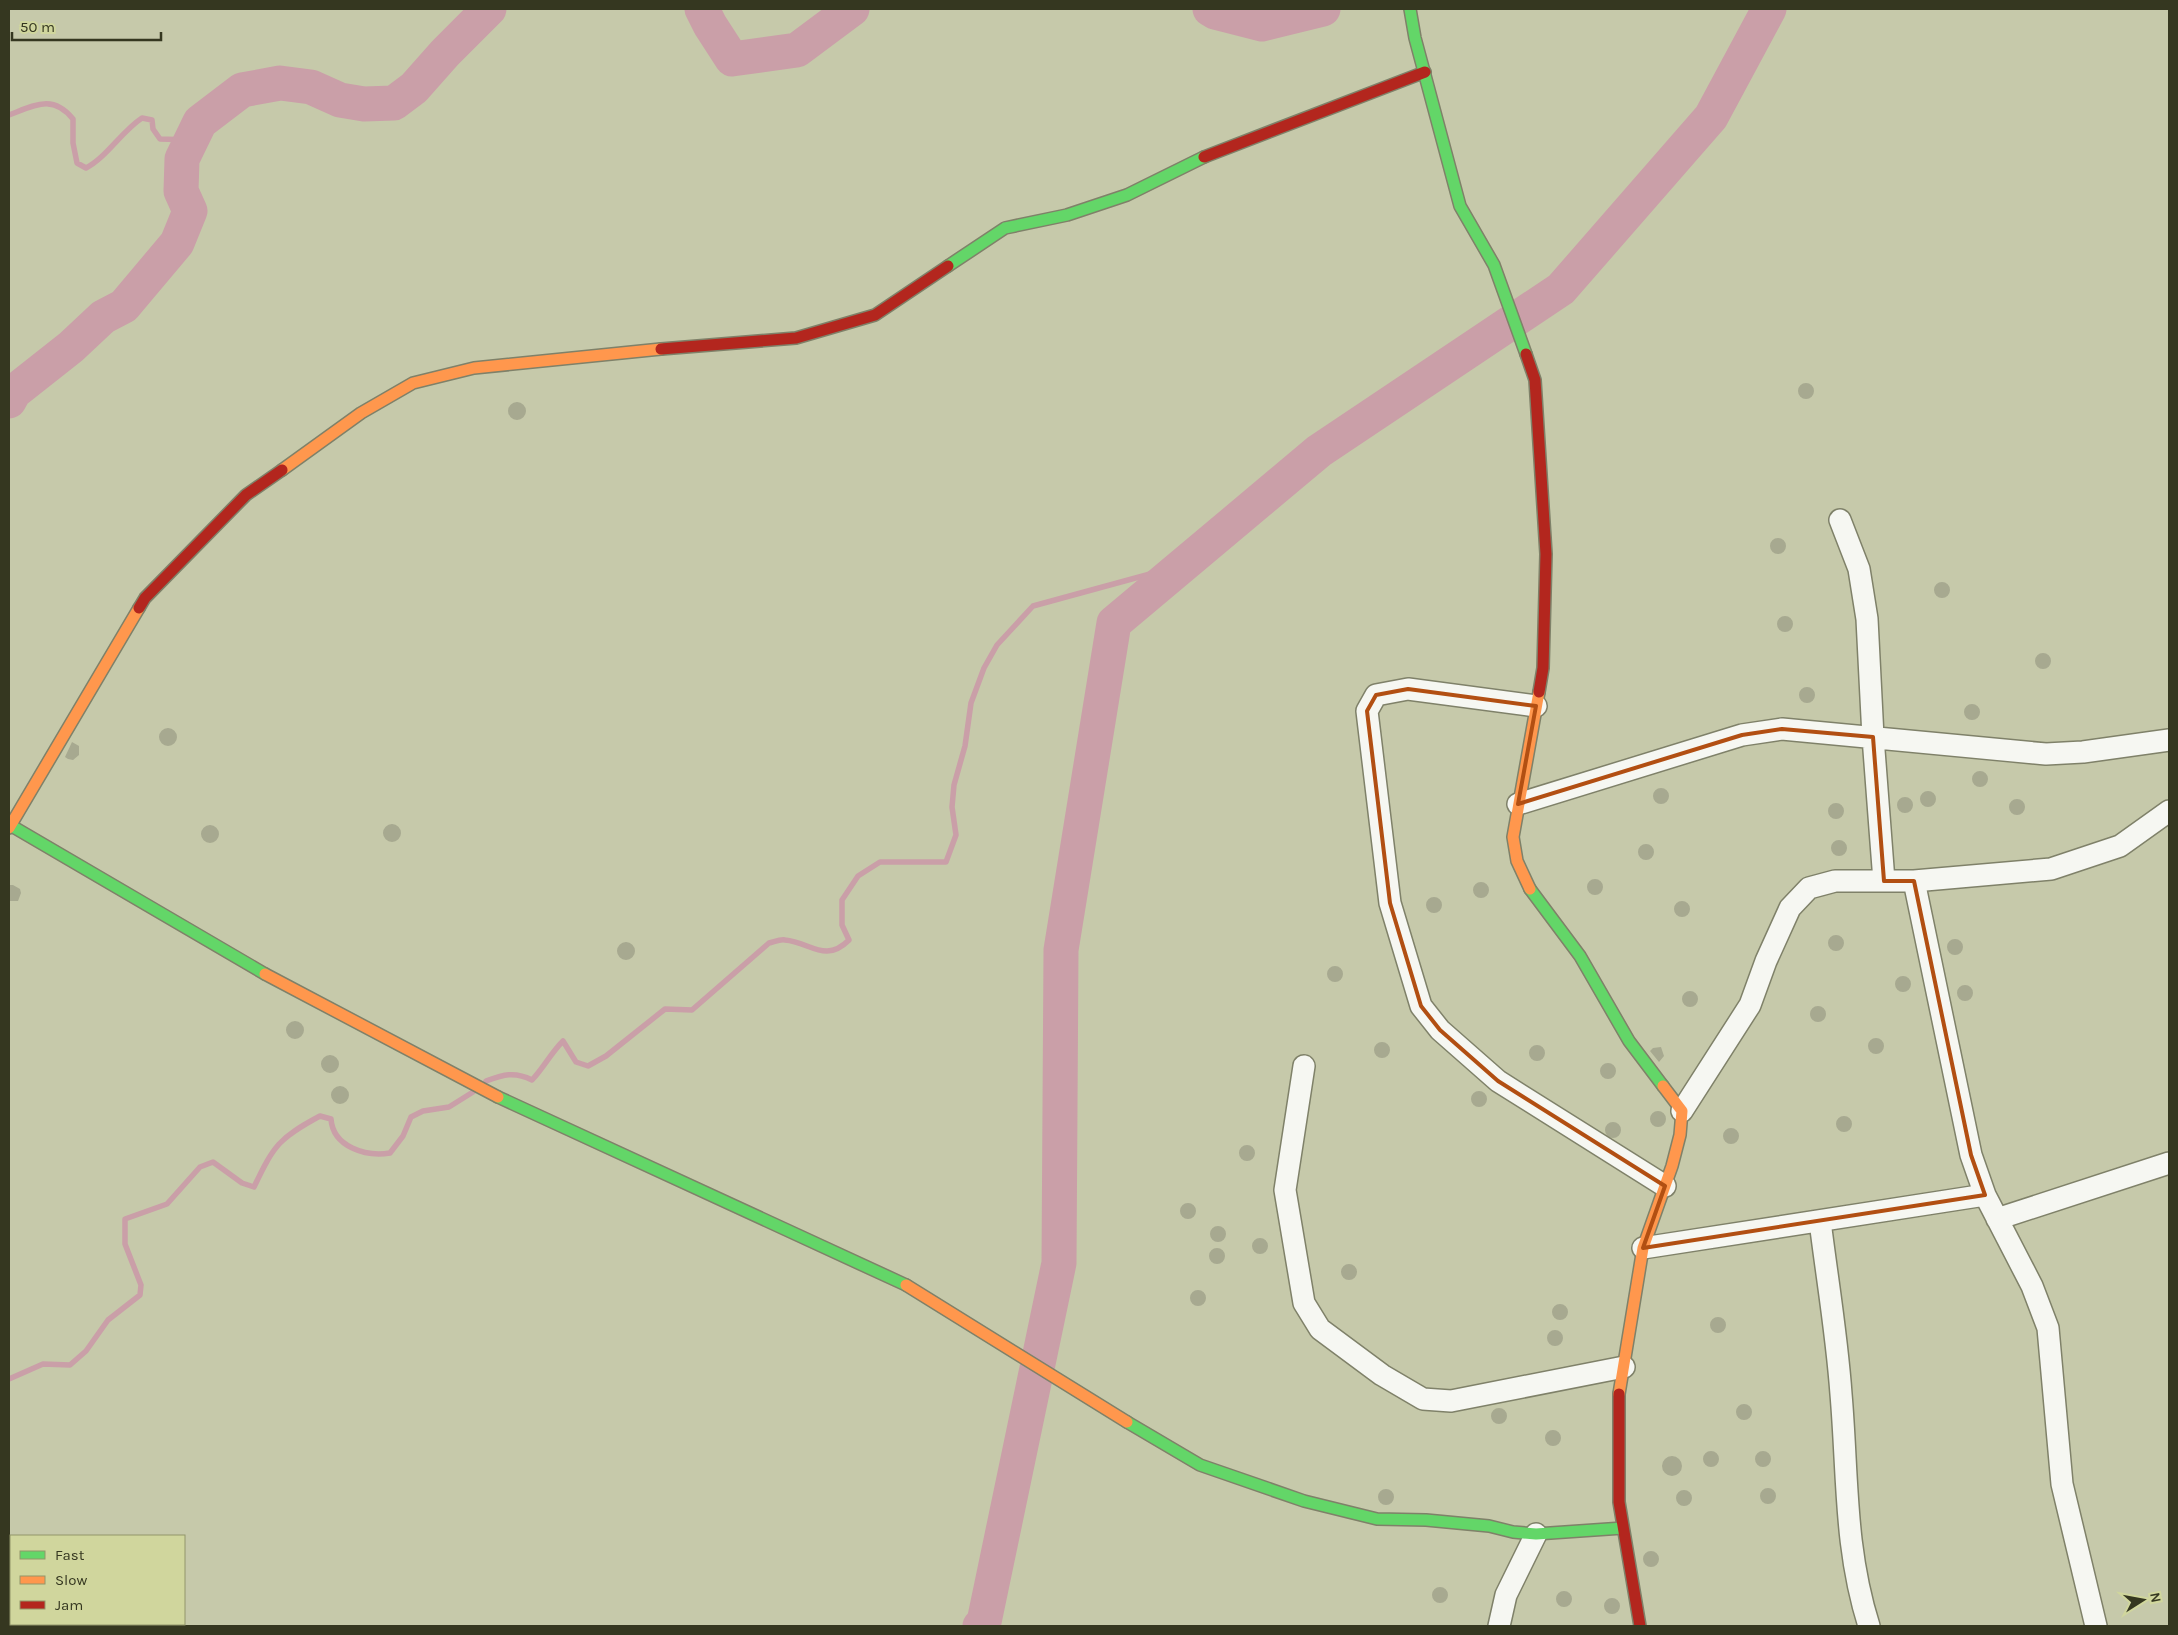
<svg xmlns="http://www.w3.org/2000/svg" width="2178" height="1635" viewBox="0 0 2178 1635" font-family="Karla,sans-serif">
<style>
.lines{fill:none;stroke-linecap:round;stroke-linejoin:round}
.stream{stroke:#ca9fa8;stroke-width:5.5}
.river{stroke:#ca9fa8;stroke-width:35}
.building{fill:#a7a990}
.street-casing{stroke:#7f8169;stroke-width:24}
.fast-casing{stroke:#7f8169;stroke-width:14}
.slow-casing{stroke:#7f8169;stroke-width:14}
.jam-casing{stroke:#7f8169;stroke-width:14}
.street{stroke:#f6f7f2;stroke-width:21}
.fast{stroke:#63d668;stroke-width:11}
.slow{stroke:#ff974d;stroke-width:11}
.jam{stroke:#b3261e;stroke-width:11}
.marked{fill:none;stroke:#b24f12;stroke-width:4;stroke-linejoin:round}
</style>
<rect width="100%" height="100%" fill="#c6c9aa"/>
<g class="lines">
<path class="stream" d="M9,115c26,-10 44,-21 64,4v24l4,20 9,5c20,-10 36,-37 56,-50l10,2 1,9 7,10 31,1
M486,1081c17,-6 28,-10 46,-1 12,-13 19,-27 31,-39l13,21 12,4 18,-10 59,-47 27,1 77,-67c5,-1 11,-4 16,-3 25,2 40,24 64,0l-7,-15v-25l16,-24 22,-14h66l10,-27 -4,-28 2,-22 11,-39 6,-43 13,-35 13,-23 36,-39 150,-41
M9,1379l34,-15 27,1 16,-14 22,-31 32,-25 1,-10 -16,-41v-25l42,-15 33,-37 13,-5 29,21 12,4c20,-42 25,-49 66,-71l11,3c2,28 35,38 59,34l13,-17 8,-19 12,-6 26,-4 24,-15"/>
<path class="river" d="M702,9l8,16 22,34 65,-9 55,-41
M1210,9l5,3 47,12 61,-15
M9,401l5,-9 57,-45 32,-30 21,-11 53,-63 13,-32 -9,-20 1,-32 18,-37 42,-32 38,-7 31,4 29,13 24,4 30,-1 20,-15 31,-35 44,-44
M980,1626l4,-4 75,-359 2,-313 53,-327 205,-172 242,-162 150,-172 58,-108"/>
</g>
<path class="building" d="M1798 391a8 8 0 1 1 16 0a8 8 0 1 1-16 0Z
M508 411a9 9 0 1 1 18 0a9 9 0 1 1-18 0Z
M1770 546a8 8 0 1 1 16 0a8 8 0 1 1-16 0Z
M1934 590a8 8 0 1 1 16 0a8 8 0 1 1-16 0Z
M1777 624a8 8 0 1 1 16 0a8 8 0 1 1-16 0Z
M2035 661a8 8 0 1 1 16 0a8 8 0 1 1-16 0Z
M1799 695a8 8 0 1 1 16 0a8 8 0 1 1-16 0Z
M1964 712a8 8 0 1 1 16 0a8 8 0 1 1-16 0Z
M159 737a9 9 0 1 1 18 0a9 9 0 1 1-18 0Z
M72,742l7,4v9l-6,5 -5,-1 -3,-2z
M1972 779a8 8 0 1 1 16 0a8 8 0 1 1-16 0Z
M1653 796a8 8 0 1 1 16 0a8 8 0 1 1-16 0Z
M1920 799a8 8 0 1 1 16 0a8 8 0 1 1-16 0Z
M1897 805a8 8 0 1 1 16 0a8 8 0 1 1-16 0Z
M2009 807a8 8 0 1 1 16 0a8 8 0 1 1-16 0Z
M1828 811a8 8 0 1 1 16 0a8 8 0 1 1-16 0Z
M383 833a9 9 0 1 1 18 0a9 9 0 1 1-18 0Z
M201 834a9 9 0 1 1 18 0a9 9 0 1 1-18 0Z
M1831 848a8 8 0 1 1 16 0a8 8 0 1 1-16 0Z
M1638 852a8 8 0 1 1 16 0a8 8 0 1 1-16 0Z
M1587 887a8 8 0 1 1 16 0a8 8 0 1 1-16 0Z
M1473 890a8 8 0 1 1 16 0a8 8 0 1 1-16 0Z
M9,885h4l7,4 1,4 -3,8h-9z
M1426 905a8 8 0 1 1 16 0a8 8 0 1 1-16 0Z
M1674 909a8 8 0 1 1 16 0a8 8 0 1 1-16 0Z
M1828 943a8 8 0 1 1 16 0a8 8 0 1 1-16 0Z
M1947 947a8 8 0 1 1 16 0a8 8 0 1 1-16 0Z
M617 951a9 9 0 1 1 18 0a9 9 0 1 1-18 0Z
M1327 974a8 8 0 1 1 16 0a8 8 0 1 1-16 0Z
M1895 984a8 8 0 1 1 16 0a8 8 0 1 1-16 0Z
M1957 993a8 8 0 1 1 16 0a8 8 0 1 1-16 0Z
M1682 999a8 8 0 1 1 16 0a8 8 0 1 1-16 0Z
M1810 1014a8 8 0 1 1 16 0a8 8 0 1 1-16 0Z
M286 1030a9 9 0 1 1 18 0a9 9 0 1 1-18 0Z
M1868 1046a8 8 0 1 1 16 0a8 8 0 1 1-16 0Z
M1374 1050a8 8 0 1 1 16 0a8 8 0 1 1-16 0Z
M1529 1053a8 8 0 1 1 16 0a8 8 0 1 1-16 0Z
M1661,1047l3,9 -5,6 -9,-11 3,-3z
M321 1064a9 9 0 1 1 18 0a9 9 0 1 1-18 0Z
M1600 1071a8 8 0 1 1 16 0a8 8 0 1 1-16 0Z
M331 1095a9 9 0 1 1 18 0a9 9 0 1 1-18 0Z
M1471 1099a8 8 0 1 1 16 0a8 8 0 1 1-16 0Z
M1650 1119a8 8 0 1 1 16 0a8 8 0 1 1-16 0Z
M1836 1124a8 8 0 1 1 16 0a8 8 0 1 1-16 0Z
M1605 1130a8 8 0 1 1 16 0a8 8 0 1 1-16 0Z
M1723 1136a8 8 0 1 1 16 0a8 8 0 1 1-16 0Z
M1239 1153a8 8 0 1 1 16 0a8 8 0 1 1-16 0Z
M1180 1211a8 8 0 1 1 16 0a8 8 0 1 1-16 0Z
M1210 1234a8 8 0 1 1 16 0a8 8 0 1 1-16 0Z
M1252 1246a8 8 0 1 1 16 0a8 8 0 1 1-16 0Z
M1209 1256a8 8 0 1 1 16 0a8 8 0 1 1-16 0Z
M1341 1272a8 8 0 1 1 16 0a8 8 0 1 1-16 0Z
M1190 1298a8 8 0 1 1 16 0a8 8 0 1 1-16 0Z
M1552 1312a8 8 0 1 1 16 0a8 8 0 1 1-16 0Z
M1710 1325a8 8 0 1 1 16 0a8 8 0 1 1-16 0Z
M1547 1338a8 8 0 1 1 16 0a8 8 0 1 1-16 0Z
M1736 1412a8 8 0 1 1 16 0a8 8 0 1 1-16 0Z
M1491 1416a8 8 0 1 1 16 0a8 8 0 1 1-16 0Z
M1545 1438a8 8 0 1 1 16 0a8 8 0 1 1-16 0Z
M1703 1459a8 8 0 1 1 16 0a8 8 0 1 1-16 0Z
M1755 1459a8 8 0 1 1 16 0a8 8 0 1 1-16 0Z
M1662 1466a10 10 0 1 1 20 0a10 10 0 1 1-20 0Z
M1760 1496a8 8 0 1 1 16 0a8 8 0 1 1-16 0Z
M1378 1497a8 8 0 1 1 16 0a8 8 0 1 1-16 0Z
M1676 1498a8 8 0 1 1 16 0a8 8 0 1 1-16 0Z
M1643 1559a8 8 0 1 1 16 0a8 8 0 1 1-16 0Z
M1432 1595a8 8 0 1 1 16 0a8 8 0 1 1-16 0Z
M1556 1599a8 8 0 1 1 16 0a8 8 0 1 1-16 0Z
M1604 1606a8 8 0 1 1 16 0a8 8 0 1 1-16 0Z"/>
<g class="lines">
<defs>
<path id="street" d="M1840,520l19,49 8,50 6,118 11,144
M1536,706l-128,-17 -32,6 -9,16 23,192 31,103 19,24 58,51 167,105
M1518,804l224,-69 40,-6 264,25 37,-2 86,-12
M1914,881l57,274 14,40 47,91 16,42 14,156 34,142
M1304,1066l-19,124 19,113 16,26 62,46 41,24 28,2 173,-34
M1682,1111l68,-106 16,-44 24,-53 19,-20 26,-7h79l137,-12 69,-23 49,-35
M1997,1219l172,-56
M1820,1221c7,57 17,115 21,173 7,81 3,153 28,232
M1643,1248l342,-53
M1499,1626l7,-31 30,-61"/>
<path id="fast" d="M1410,9l5,29 45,168 34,59 32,89
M948,266l57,-38 62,-13 60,-20 77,-38
M10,825l255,149
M1530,889l50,67 49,85 34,45
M498,1097l408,188
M1127,1422l73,43 104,36 73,18 49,1 63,6 24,6 23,2 87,-6"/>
<path id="slow" d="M282,470l79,-57 52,-30 61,-15 187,-19
M9,828l130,-220
M1530,889l-13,-28 -4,-24 26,-145
M265,974l233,123
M906,1285l221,137
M1619,1394l24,-146 29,-82 8,-31 2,-24 -19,-25"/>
<path id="jam" d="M1204,157l221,-85
M661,349l135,-11 79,-23 73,-49
M1526,354l9,26 11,174 -3,114 -4,24
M139,608l6,-10 101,-103 36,-25
M1619,1394v108l21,124"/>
</defs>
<use href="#street" class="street-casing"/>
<use href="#fast" class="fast-casing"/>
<use href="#slow" class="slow-casing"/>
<use href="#jam" class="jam-casing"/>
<use href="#street" class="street"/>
<use href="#fast" class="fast"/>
<use href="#slow" class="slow"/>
<use href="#jam" class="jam"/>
</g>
<path class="marked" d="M1408,689l128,17 -18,98 224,-69 40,-6 91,8 11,144h30l57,274 14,40 -342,53 22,-62 -167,-105 -58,-51 -19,-24 -31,-103 -23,-192 9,-16z"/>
<rect width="2178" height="1635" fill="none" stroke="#353720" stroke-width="20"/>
<rect x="10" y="1535" width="175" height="90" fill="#d0d69d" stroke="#92966b"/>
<rect x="20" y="1551" width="25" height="8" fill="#63d668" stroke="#92966b"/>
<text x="55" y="1560" font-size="15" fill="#353720">Fast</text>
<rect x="20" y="1576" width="25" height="8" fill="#ff974d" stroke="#92966b"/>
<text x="55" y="1585" font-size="15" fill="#353720">Slow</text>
<rect x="20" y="1601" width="25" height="8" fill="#b3261e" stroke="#92966b"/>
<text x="55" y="1610" font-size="15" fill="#353720">Jam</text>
<g transform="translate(2143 1600) rotate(79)" stroke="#d0d69d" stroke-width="4" paint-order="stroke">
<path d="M0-4L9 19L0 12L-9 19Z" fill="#353720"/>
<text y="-8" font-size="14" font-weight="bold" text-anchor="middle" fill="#353720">N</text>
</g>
<path d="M12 32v8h149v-8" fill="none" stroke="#353720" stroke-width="2.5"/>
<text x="20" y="32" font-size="15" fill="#353720" stroke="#d0d69d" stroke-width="4" paint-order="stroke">50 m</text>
</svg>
